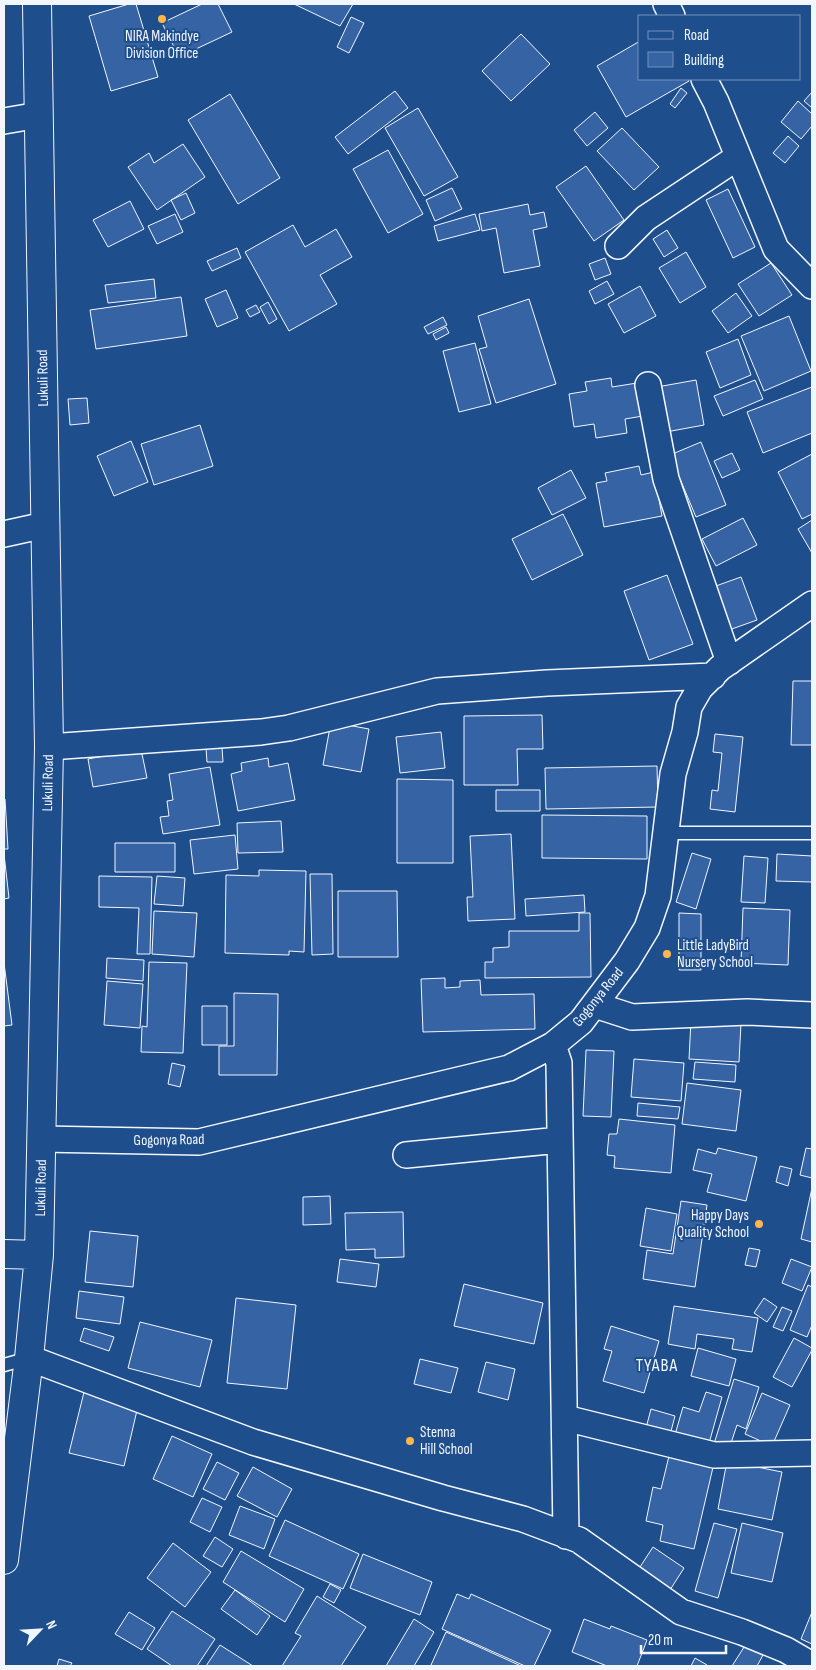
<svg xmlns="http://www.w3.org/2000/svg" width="816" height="1670" viewBox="0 0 816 1670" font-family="'Sofia Sans Condensed',sans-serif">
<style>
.building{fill:#3563a3;stroke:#f2f6ff}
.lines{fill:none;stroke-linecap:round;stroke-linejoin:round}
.lane-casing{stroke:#f2f6ff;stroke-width:15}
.street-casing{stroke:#f2f6ff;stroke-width:28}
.secondary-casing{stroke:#f2f6ff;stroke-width:30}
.lane{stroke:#1f4e8c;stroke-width:12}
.street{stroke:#1f4e8c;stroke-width:25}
.secondary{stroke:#1f4e8c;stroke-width:28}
.poi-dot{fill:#ffb74d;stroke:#1f4e8c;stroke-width:2}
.labels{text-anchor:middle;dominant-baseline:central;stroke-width:4;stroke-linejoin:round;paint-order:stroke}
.poi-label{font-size:15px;fill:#f2f6ff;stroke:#1f4e8c;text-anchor:start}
.street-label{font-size:15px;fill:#f2f6ff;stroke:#1f4e8c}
.quarter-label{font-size:18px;letter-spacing:1px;fill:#f2f6ff;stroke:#1f4e8c}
</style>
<rect width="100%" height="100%" fill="#1f4e8c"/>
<path class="building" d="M129,4h7l22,73 -47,14 -22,-75z
M202,4h16l14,28 -53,25 -17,-34z
M294,4h59l-13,22z
M351,17l13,6 -15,30 -12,-6z
M521,34l29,30 -39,37 -29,-30z
M640,41v38h48l1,2 -63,36 -29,-51z
M681,88l6,5 -12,15 -5,-4z
M395,91l13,17 -60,46 -13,-17z
M812,92v16l-8,-7z
M230,94l50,84 -42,26 -50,-84z
M798,101l14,13v12l-11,13 -20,-17z
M418,108l40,69 -34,19 -39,-68z
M595,112l13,16 -21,18 -13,-16z
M622,128l37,39 -25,23 -37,-39z
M788,136l11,10 -14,17 -12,-10z
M183,144l22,33 -48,33 -29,-43 21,-14 5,10z
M388,150l35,64 -35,19 -35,-64z
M586,166l38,54 -30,21 -38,-54z
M452,188l10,21 -27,12 -9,-21z
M728,189l27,58 -22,11 -27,-58z
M186,193l9,20 -14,7 -10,-20z
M130,201l14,28 -36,18 -15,-27z
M528,204l2,11 14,-3 3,15 -14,3 7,36 -36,7 -8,-45 -14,3 -3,-17z
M175,214l8,18 -26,12 -9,-18z
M475,214l5,16 -42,11 -4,-15z
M293,225l12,22 31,-18 16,28 -32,18 17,29 -48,27 -44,-79z
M667,230l11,18 -14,9 -11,-18z
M237,248l4,10 -29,13 -5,-10z
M686,252l20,35 -26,16 -21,-35z
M605,258l6,16 -16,6 -6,-16z
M771,263l21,32 -33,21 -21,-32z
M154,279l2,19 -48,5 -3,-18z
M607,281l7,13 -19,10 -6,-13z
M640,286l16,30 -32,17 -16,-29z
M226,290l12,28 -21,9 -12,-28z
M736,293l16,23 -24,17 -16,-22z
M181,297l6,39 -91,13 -6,-39z
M529,299l27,85 -60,19 -17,-54 8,-2 -9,-31z
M268,302l9,17 -8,5 -9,-17z
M256,305l4,7 -10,5 -4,-7z
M789,316l22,55 -47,20 -23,-55z
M443,317l4,8 -19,9 -4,-7z
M446,327l3,6 -13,7 -3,-6z
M738,339l13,36 -31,13 -14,-36z
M475,343l16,61 -32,8 -16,-61z
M611,378l1,9 25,-4 6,33 -18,3 2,14 -31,5 -2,-14 -20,3 -5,-33 18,-3 -2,-9z
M696,380l8,45 -38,7 -9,-45z
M755,380l8,19 -40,17 -9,-20z
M812,387v46l-49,20 -16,-41z
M87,398l2,25 -19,2 -2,-26z
M200,425l13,41 -59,19 -13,-41z
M131,441l17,41 -34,14 -17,-40z
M701,442l25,63 -30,12 -26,-62z
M732,453l8,17 -18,8 -8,-17z
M812,454v60l-10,5 -24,-47z
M639,466l2,9 13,-3 8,44 -58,11 -8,-44 11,-2 -2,-8z
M571,470l15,28 -34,17 -14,-27z
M563,514l20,41 -51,25 -20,-41z
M743,518l14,27 -41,21 -14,-27z
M812,520v33l-14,-24z
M667,575l26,69 -44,16 -25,-69z
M741,577l16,43 -28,10 -16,-43z
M793,681h19v64h-21z
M542,715l1,34h-26l1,36h-54v-69z
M331,722l38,7 -8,43 -38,-7z
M441,732l4,36 -45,5 -4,-36z
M715,734l28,3 -8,75 -25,-3 2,-19 6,1 4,-38 -9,-1z
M222,747l1,15h-16l-1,-14z
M141,749l6,29 -54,9 -5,-28z
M268,758l1,9 19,-4 7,37 -57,11 -7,-37 11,-3 -1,-8z
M657,766l1,41 -112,2 -1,-41z
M210,767l10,58 -57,9 -3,-17 9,-1 -2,-15 6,-1 -4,-26z
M397,779l56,1v83h-56z
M496,790h44v21h-44z
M4,799h1l3,50h-4z
M542,815l105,1v43l-105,-1z
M281,821l2,31 -45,1 -1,-30z
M511,834l4,85 -47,2 -1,-24h6l-3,-61z
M235,835l3,34 -44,5 -4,-34z
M115,843h60v29h-60z
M692,853l19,6 -15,50 -20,-7z
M4,854l5,44 -5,1z
M777,854l35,2v26l-36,-1z
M744,856l24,2 -3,45 -24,-1z
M259,870l47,1 -2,81 -15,-1v4l-64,-2 1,-78 33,1z
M310,874h22l1,80 -21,1z
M99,876l53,1 -2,77h-13l2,-46 -40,-1z
M157,876l28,2 -2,28 -29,-2z
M338,891h59l1,66h-60z
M584,895l1,17 -59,4 -1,-17z
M743,908l47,2 -2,55 -47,-2z
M154,911l43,2 -3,44 -42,-3z
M579,913h11l1,64 -106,1v-16h8v-14l16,-1v-16h70z
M679,913l22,1v56h-22z
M107,958l37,2 -1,21 -37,-3z
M149,962l38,1 -4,90 -42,-1 1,-26 5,1z
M4,963l8,62 -8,1z
M445,978v10l15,-1v-6l20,-1 1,15 53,-1 1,35 -112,3 -2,-53z
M107,981l36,3 -3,44 -36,-3z
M234,993l44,1 -1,81h-58v-29h15z
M202,1006h25v39h-25z
M691,1020l50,3 -2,39 -50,-3z
M586,1050l28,1 -3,66 -28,-1z
M634,1059l50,4 -3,38 -50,-4z
M695,1062l41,3 -1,17 -42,-3z
M172,1063l13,3 -5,21 -12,-3z
M687,1083l54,7 -5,41 -54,-7z
M638,1103l42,4 -2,12 -41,-3z
M619,1119l56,6 -4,48 -57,-5 1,-12 -8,-1 2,-21h8z
M718,1148l39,9 -11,44 -39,-9 5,-18 -19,-4 5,-21 18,5z
M806,1148l6,1v29l-12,-3z
M780,1166l12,3 -4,17 -12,-4z
M812,1188v54l-11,-3z
M330,1196l1,28 -28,1v-28z
M681,1201l26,4 -12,82 -52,-8 4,-29 26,4z
M646,1208l31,6 -6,37 -31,-5z
M403,1212l1,45 -29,1v-9l-29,1 -1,-37z
M90,1231l48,5 -5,51 -48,-5z
M749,1248l11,2 -4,17 -11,-2z
M340,1259l39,5 -3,23 -39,-5z
M791,1259l21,8 -10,24 -20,-8z
M464,1284l79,19 -9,41 -80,-18z
M808,1285l4,2v38l-5,12 -17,-7z
M79,1291l45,6 -4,27 -44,-6z
M236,1298l60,7 -9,84 -60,-6z
M764,1298l13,9 -10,15 -13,-9z
M674,1306l84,12 -6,34 -20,-3 2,-10 -37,-5 -2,15 -27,-5z
M782,1307l10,4 -9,20 -10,-4z
M140,1322l72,18 -12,47 -72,-19z
M611,1326l48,15 -15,52 -41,-12 9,-30 -8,-2z
M84,1328l30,9 -5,14 -29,-10z
M794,1338l18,10v2l-20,37 -19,-10z
M698,1348l38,11 -7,27 -38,-10z
M420,1359l38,9 -7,25 -37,-9z
M486,1362l29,7 -7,31 -30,-8z
M734,1379l25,8 -13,42 -9,-4 -8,24 -15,-5z
M84,1392l54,14 -14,60 -55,-13z
M706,1392l16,5 -14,50 -34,-9 9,-31 16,5z
M762,1393l28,12 -18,41 -27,-12z
M651,1409l24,7 -5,19 -24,-7z
M172,1436l40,18 -19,43 -40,-18z
M670,1452l44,11 -20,86 -34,-8 3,-16 -17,-4 7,-34 8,2z
M727,1461l55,11 -10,48 -54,-11z
M217,1462l22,11 -14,27 -22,-11z
M253,1467l39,22 -15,28 -40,-21z
M202,1498l20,9 -12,25 -20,-10z
M240,1506l35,13 -11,30 -35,-14z
M285,1520l74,34 -16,35 -74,-33z
M714,1523l23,6 -19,69 -23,-7z
M742,1523l41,10 -11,49 -41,-9z
M215,1537l18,12 -11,18 -19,-11z
M173,1543l38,29 -26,35 -38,-29z
M653,1547l31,21 -14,22 -32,-20z
M241,1551l63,38 -19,33 -62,-40z
M363,1554l69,28 -12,33 -70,-27z
M330,1584l11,6 -7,13 -11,-6z
M235,1590l35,26 -13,19 -36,-26z
M457,1594l12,5 2,-5 80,36 -17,36h-9l-83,-37z
M317,1596l49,31 -25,39h-59l19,-30 -6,-3z
M172,1611l43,28 -18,27h-25l-25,-17z
M129,1612l26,16 -13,22 -27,-16z
M812,1612v32l-11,-5z
M414,1619l20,13 -20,34h-28z
M584,1619l26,10 1,-3 36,14 -10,26h-30l-35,-14z
M446,1632l75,34h-87l-3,-1z
M746,1644l17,11 -6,11h-25z
M220,1645l33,21h-47z
M695,1658l12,7 -1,1h-15z
M59,1659l13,4 -2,3h-13z"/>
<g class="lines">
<defs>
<path id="lane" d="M666,833h146
M4,1365l25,-7"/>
<path id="street" d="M666,4l6,12
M704,79l12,23 60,147 36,37
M4,121l35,-6
M618,246l28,-28 92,-61
M648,385l18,94 63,183
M4,534l41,-9
M49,747l212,-15 28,-4 148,-37 110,-8 166,-7
M595,1005l37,12 115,-5 65,3
M553,1045l6,18 7,473
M41,1139l158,3 310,-74 44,-23 28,-23 46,-61 20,-33 11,-32 15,-122 12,-42 4,-25 11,-19 20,-20 92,-64
M406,1155l154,-15
M29,1358l224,84 190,56 80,21 56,21 102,72 61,20 44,18 26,15
M565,1418l149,37 98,-2"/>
<path id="secondary" d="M4,1254l35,1
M4,1560l25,-202 10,-103 10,-508 -12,-743"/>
</defs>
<use href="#lane" class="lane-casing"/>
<use href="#street" class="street-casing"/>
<use href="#secondary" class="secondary-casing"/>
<use href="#lane" class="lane"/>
<use href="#street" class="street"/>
<use href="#secondary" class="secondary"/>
</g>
<g class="poi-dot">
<circle cx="162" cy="19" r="5"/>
<circle cx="667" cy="954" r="5"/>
<circle cx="759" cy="1224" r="5"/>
<circle cx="410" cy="1441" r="5"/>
</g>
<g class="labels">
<g class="poi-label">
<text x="162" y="36" text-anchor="middle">NIRA Makindye<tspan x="162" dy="17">Division Office</tspan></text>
<text x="677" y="945">Little LadyBird<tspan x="677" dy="17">Nursery School</tspan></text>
<text x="749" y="1215" text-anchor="end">Happy Days<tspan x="749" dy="17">Quality School</tspan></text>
<text x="420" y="1432">Stenna<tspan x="420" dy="17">Hill School</tspan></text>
</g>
<g class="street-label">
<text transform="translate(43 378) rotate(-91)">Lukuli Road</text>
<text transform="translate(48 783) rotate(-89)">Lukuli Road</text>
<text transform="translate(598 997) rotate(-51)">Gogonya Road</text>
<text transform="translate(169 1140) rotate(-1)">Gogonya Road</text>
<text transform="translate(41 1188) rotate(-89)">Lukuli Road</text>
</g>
<g class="quarter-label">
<text x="657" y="1365">TYABA</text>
</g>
</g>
<rect width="816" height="1670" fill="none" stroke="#f2f6ff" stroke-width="10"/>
<rect x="638" y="15" width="162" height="65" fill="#1f4e8c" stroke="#7391ba"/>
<rect x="648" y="31" width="25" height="8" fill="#1f4e8c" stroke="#7391ba"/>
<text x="684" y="40" font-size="15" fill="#f2f6ff">Road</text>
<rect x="648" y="52" width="25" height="15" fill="#3563a3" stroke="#7391ba"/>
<text x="684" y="65" font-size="15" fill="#f2f6ff">Building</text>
<g transform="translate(40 1630) rotate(65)" stroke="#1f4e8c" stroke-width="4" paint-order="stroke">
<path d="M0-4L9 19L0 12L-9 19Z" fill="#f2f6ff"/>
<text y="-8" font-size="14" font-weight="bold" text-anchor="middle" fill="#f2f6ff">N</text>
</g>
<path d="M641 1645v8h85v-8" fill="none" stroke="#f2f6ff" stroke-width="2.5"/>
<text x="648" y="1645" font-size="15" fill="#f2f6ff" stroke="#1f4e8c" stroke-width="4" paint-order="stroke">20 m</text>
</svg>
